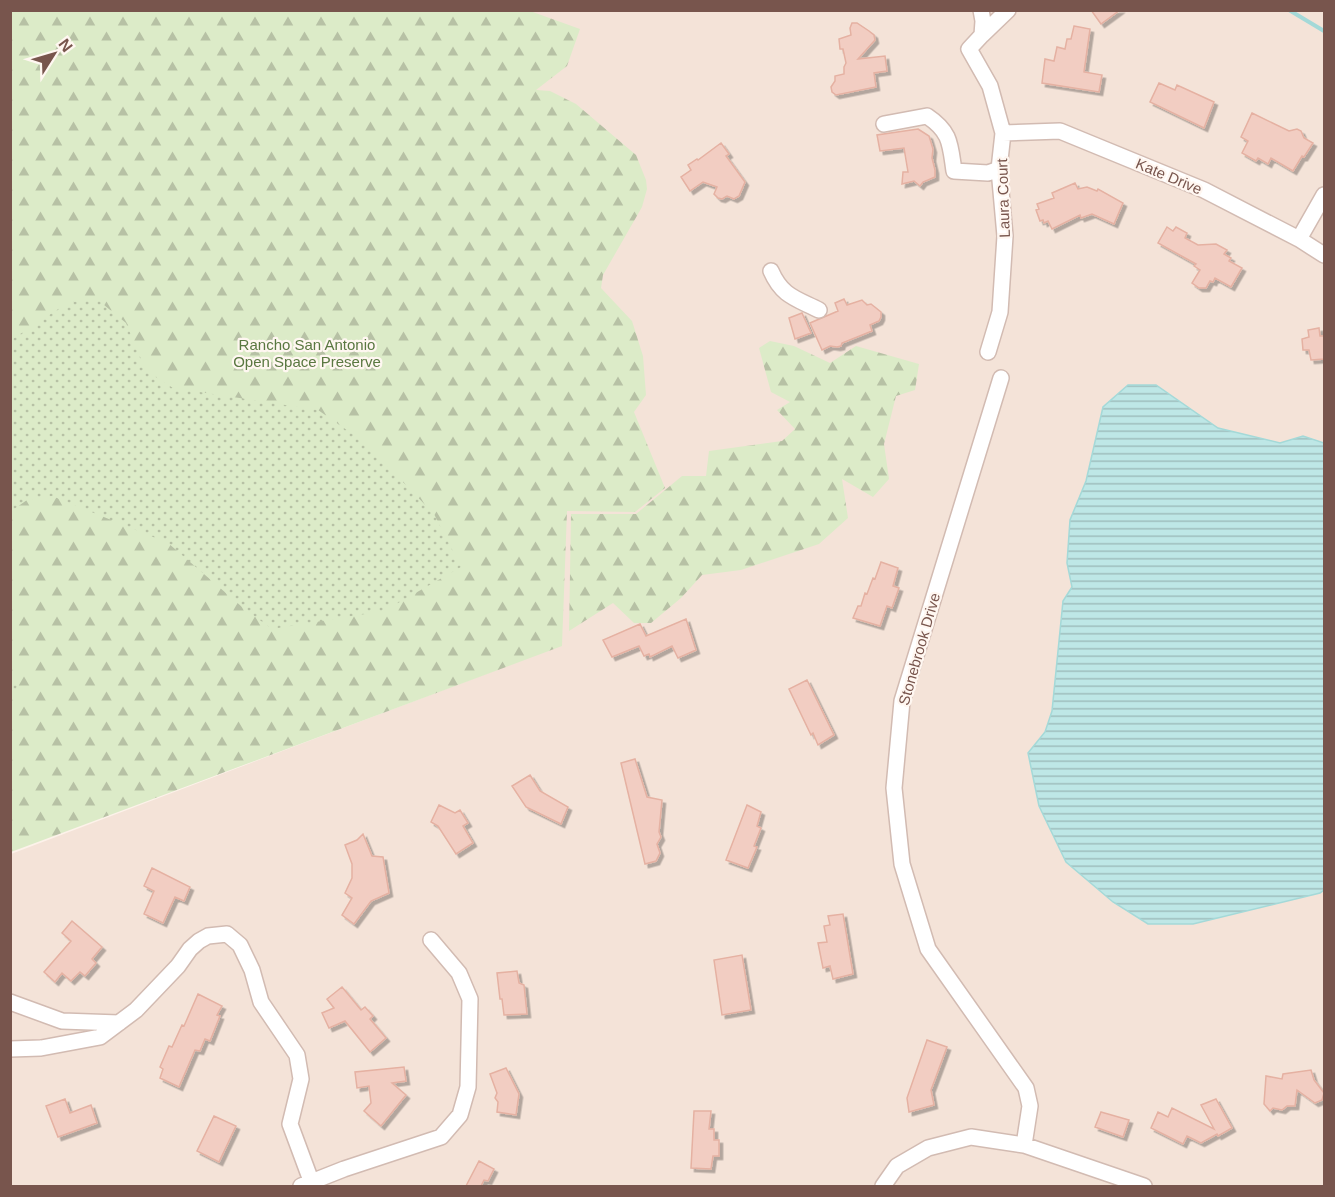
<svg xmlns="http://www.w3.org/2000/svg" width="1335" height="1197" viewBox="0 0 1335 1197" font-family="Arial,sans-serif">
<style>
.residential{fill:#f4e3d8}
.grass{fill:url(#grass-dots)}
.forest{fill:url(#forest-firs)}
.water{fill:url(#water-rules);stroke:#a4d9d8;stroke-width:1.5}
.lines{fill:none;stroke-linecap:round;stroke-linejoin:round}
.stream{stroke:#a4d9d8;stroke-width:4}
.building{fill:#f2cdc2;stroke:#e5b1a2;stroke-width:1.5;filter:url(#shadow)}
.minor-casing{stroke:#d2bbb2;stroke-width:18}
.minor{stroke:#fff;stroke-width:15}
.labels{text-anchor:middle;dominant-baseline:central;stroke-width:4.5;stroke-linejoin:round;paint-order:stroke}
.street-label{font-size:15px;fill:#78554d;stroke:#fff7f1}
.park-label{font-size:15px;fill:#5a7841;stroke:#fff7f1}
</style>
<defs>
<pattern id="grass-dots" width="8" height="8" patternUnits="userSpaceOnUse" patternTransform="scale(1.5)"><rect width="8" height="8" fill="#dcebc8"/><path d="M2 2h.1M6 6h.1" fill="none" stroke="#b7c1a5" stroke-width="1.8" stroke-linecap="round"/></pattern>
<pattern id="forest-firs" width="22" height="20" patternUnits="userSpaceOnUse" patternTransform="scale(1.5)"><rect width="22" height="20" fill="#dcebc8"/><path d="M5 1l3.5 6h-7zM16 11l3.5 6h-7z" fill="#b7c1a5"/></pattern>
<pattern id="water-rules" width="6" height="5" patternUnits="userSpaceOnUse" patternTransform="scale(1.5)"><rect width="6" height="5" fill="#bee7e6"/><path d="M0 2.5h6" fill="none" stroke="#9fbebd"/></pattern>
<filter id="shadow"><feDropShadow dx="3.5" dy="3.5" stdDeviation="0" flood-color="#0004"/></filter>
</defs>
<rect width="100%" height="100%" fill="#fdf2ea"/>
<path class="residential" d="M518,11h806v1175h-1313v-332l551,-209 1,-139 89,-35 -57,-183 -68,-195z"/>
<path class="grass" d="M525,10l8,79 18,5 48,170 -36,240 -552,347v-840z"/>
<path class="forest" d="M530,11l50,18 -13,37 -31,24 14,1 26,13 60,51 10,25 1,9 -5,18 -39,68 -2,13 31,33 11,35 3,39 -12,17 31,76 -30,24 -68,-1 -5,135 -551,206 -1,-149 8,-19 -8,-6v-166l17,-12 25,-4 116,47 73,63 31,23 112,-18 77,-44 -27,-53 -70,-72 -46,-32 -145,-22 -27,-17 -20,-48 -28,-23 -29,2 -58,38v-329z
M770,341l24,5 36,17 26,-17 63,18 -4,26 -19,6 -12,48 5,35 -16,18 -31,-18 6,39 -29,26 -78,26 -39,5 -21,23 -30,25h-17l-21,-20 -44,28 2,-117h65l46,-38h24l3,-25 73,-10 13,-12 -18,-19 13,-8 -19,-10 -12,-44z"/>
<path class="water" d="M1128,385h28l62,43 62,15 23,-7 21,7v447l-4,3 -127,31h-45l-35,-22 -47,-40 -27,-56 -11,-53 17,-21 7,-21 11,-110 9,-14 -5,-24 3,-43 16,-39 17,-74z"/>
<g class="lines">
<path class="stream" d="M1289,10l35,21"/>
</g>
<path class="building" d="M1091,10h29l-19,14z
M852,23h5l12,8 5,4 1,5 -17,19 27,-3 2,15 -13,2 2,14 -40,8 -4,-3 -1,-5 4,-6v-5l9,-2v-7l2,-4 -3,-14h-3l-1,-10 12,-4 -1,-7z
M1074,26l16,3 -6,43 18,3 -3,17 -57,-9 3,-24 9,2 3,-14 8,2 2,-10h4z
M1159,83l16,7 2,-5 37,17 -10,26 -54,-26z
M1252,113l37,18 8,-2 4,2 3,7 9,5 -9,14 -2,-1 -9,15 -22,-13 -3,6 -10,-6 -2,3 -14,-8 6,-12 -7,-4z
M918,129l11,7 4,13 -1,9 3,12v7l-12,5 -3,4 -6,-5 -12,3 1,-12h5l-4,-24 -24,3 -3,-16z
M721,143l8,11 -3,2 19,26 -6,14 -5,3 -7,-3 -5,3 -4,-1 -4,-4 3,-7 -14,-5 -13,9 -9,-14 10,-7 -3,-5 9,-6 1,1z
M1075,183l3,6 9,-2 10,4 1,-2 25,14 -9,21 -22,-10 -11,4 -1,-3 -28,14 -4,-8 -4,2 -1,-3 -3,1 -4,-11 3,-1 -2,-5 17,-6 -2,-5z
M1167,227l6,4 3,-4 11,6 -2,5 13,7 18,-1 11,6 -3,4 7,4 -2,3 13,7 -11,19 -16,-9 -2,4 -3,-1 -4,7h-7l-7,-5 8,-13 -6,-4 2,-2 -38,-21z
M844,299l3,6 15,-5 5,5 4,-1 10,8v5l-2,4 -9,4 2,6 -30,12 -1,3 -4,1 -7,-1 -8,4 -12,-27 28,-12 -3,-8z
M802,313l9,20 -16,6 -6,-21z
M1319,328l1,8h4v23l-13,1 -2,-10h-6l-1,-11 7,-2 -1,-7z
M881,562l17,6 -5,18 6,2 -7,20 -5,-2 -7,20 -27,-8 5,-12h3l4,-13 2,1 6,-16 2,1z
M686,619l10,31 -18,8 -6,-12 -22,11 -1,-3 -5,2 -5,-10 -27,11 -9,-17 37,-16 6,12z
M807,680l27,55 -16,10 -5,-12 -2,2 -22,-46z
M635,759l12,38 15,3 -3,32 2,5 -4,7 3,9 -4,8 -11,3 -24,-101z
M530,775l10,16 28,16 -7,17 -35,-17 -14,-21z
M439,805l16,8 5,-3 8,13 -5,3 10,17 -17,11 -18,-28 -7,-4z
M747,805l14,7 -4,14 4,2 -7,18 3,1 -9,21 -22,-8z
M363,834l9,22 11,1 6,36 -18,8 -17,23 -12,-9 10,-17 -7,-5 7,-15v-14l-7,-19 12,-5z
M152,868l38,19 -6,14 -9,-4 -12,26 -19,-9 10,-23 -10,-5z
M843,914l10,60 -20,5 -3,-13 -7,2 -5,-25 9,-1 -3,-16 6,-1 -2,-9z
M72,921l30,26 -10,12 4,4 -11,13 -5,-4 -9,9 -9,-8 -7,9 -11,-10 27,-31 -9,-8z
M742,955l9,55 -29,5 -8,-55z
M517,971l2,12 5,2 3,29 -23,1 -2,-16h-2l-3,-26z
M342,987l19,23 4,-3 8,9 -3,3 16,19 -16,14 -25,-31 -16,7 -7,-15 12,-5 -7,-9z
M198,994l24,12 -5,9 3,1 -10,25 -5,-2 -5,12 -5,-1 -16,37 -19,-9 3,-9 -3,-2 9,-21 3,1 10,-22 2,1z
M927,1040l20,7 -16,43 3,15 -25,7 -2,-14z
M404,1067l2,14 -14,2 14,12 -25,31 -17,-15 7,-8 -2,-17 -12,2 -2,-16z
M506,1068l13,26 -3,21 -19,-3 1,-10 -3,-4 2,-5 -7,-19z
M1311,1070l3,10 10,13 -2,7 -7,3 -18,-13 -2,16h-8l-5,4 -9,-2 -3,3 -6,-7 2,-28 16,3 1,-5z
M65,1099l5,14 21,-8 6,18 -39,14 -12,-31z
M1216,1099l16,29 -14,8 -1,-2 -16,9 -14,-7 -4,8 -32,-16 7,-16 10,5 4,-9 42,21 -13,-24z
M694,1111h17l-2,18h5v11h5v16h-6l-2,13 -20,-1z
M1101,1112l28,8 -6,17 -28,-10z
M214,1116l22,10 -17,36 -22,-11z
M479,1161l15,8 -6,12 -4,-1 -3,6h-15z"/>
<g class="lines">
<defs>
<path id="minor" d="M981,10l2,11 -1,14 -13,14 21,37 13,47 -4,36 6,67 -5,76 -12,40
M982,35l26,-25
M884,124l43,-8c24,16 23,28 27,55l34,2 11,-4
M1003,133l57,-2 144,59 95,49 25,16
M1299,239l25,-44
M771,271c11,25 24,27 48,39
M1001,378l-99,323 -8,87 8,76 26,85 98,139 4,18 -6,39
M10,1002l52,19 57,2
M10,1049l31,-1 59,-11 36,-27 42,-44 12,-17 9,-8 9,-5 19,-2 13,11 12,25 9,32 36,53 4,24 -11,45 23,62
M301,1186l43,-17 97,-32 19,-22 8,-28 2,-88 -11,-26 -28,-33
M883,1186l14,-20 31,-18 43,-11 53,8 120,41"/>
</defs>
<use href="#minor" class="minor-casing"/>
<use href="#minor" class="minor"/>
</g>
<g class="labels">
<g class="street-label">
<text transform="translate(1169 176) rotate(23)">Kate Drive</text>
<text transform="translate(1003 198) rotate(-92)">Laura Court</text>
<text transform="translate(919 649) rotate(-74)">Stonebrook Drive</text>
</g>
<g class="park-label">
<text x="307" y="344">Rancho San Antonio<tspan x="307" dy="17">Open Space Preserve</tspan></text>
</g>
</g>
<rect width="1335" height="1197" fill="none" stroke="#78554d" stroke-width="24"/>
<g transform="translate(54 54) rotate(53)" stroke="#fff7f1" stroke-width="4.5" paint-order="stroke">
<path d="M0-4.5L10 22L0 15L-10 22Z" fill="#78554d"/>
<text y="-9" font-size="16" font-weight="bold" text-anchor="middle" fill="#78554d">N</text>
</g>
</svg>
